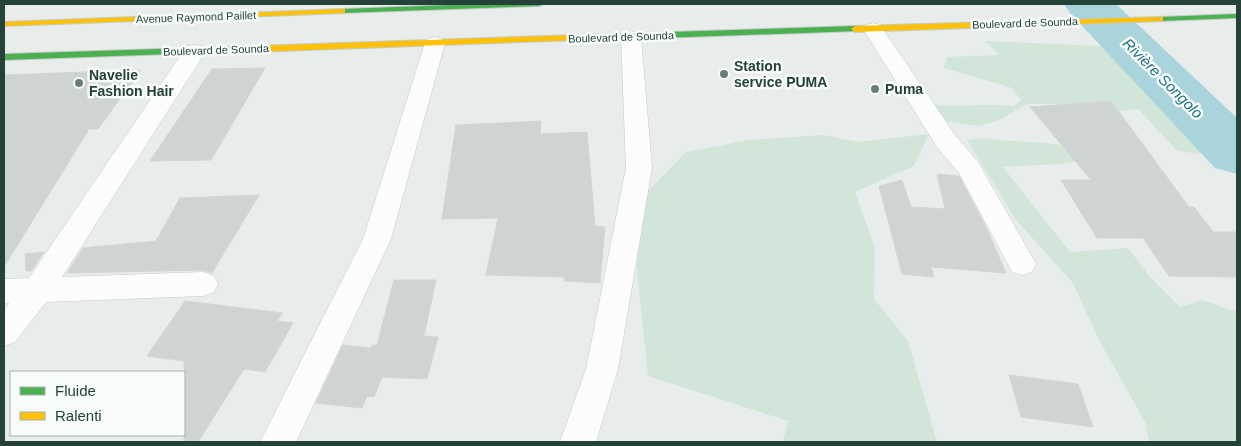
<svg xmlns="http://www.w3.org/2000/svg" width="1241" height="446" viewBox="0 0 1241 446" font-family="Helvetica,sans-serif">
<style>
.green{fill:#d1e6d8}
.lines{fill:none;stroke-linecap:round;stroke-linejoin:round}
.river{fill:#a9d4db;fill-rule:evenodd}
.building{fill:#cfd4d2;stroke:#d1d6d4}
.street-casing{stroke:#c5cac8;stroke-width:1}
.fast-casing{stroke:#c3cbc8;stroke-width:2}
.slow-casing{stroke:#c3cbc8;stroke-width:2}
.street{fill:#fcfcfc;fill-rule:evenodd}
.fast{fill:#4caf50;fill-rule:evenodd}
.slow{fill:#ffc107;fill-rule:evenodd}
.poi-dot{fill:#697e78;stroke:#f7fbf9;stroke-width:2}
.labels{text-anchor:middle;dominant-baseline:central;stroke-width:5;stroke-linejoin:round;paint-order:stroke}
.far-street-label{font-size:11px;fill:#24423a;stroke:#f7fbf9}
.poi-label{font-size:14px;font-weight:bold;fill:#24423a;stroke:#f7fbf9;text-anchor:start}
.water-label{font-size:15px;font-style:italic;fill:#1c6f80;stroke:#f7fbf9}
</style>
<rect width="100%" height="100%" fill="#e8edeb"/>
<path class="green" d="M985,41l136,6 113,111 -57,-7 -39,-42 -24,3 -41,-8h-46l-30,17 -19,5 -33,-5 -11,-16c27,2 53,-2 80,1l7,-6 -9,-12 -68,-20 3,-11 52,-2z
M929,134l-15,32 -59,26 20,56 -1,51 34,42 29,101h-154l5,-21 -140,-45 -12,-115 10,-68 40,-41 63,-12 74,-5 35,7z
M984,138c10,1 21,3 31,3 26,3 53,-1 74,18l-28,5 -58,3 67,85 58,-4 22,29 30,30 22,-7 35,12v130h-88l-4,-20 -46,-82 -26,-57 -57,-63 -49,-80z"/>
<g class="lines">
<path class="river" d="M1064,4h52l121,114v56l-22,-6 -144,-154z"/>
</g>
<path class="building" d="M265,68l-54,92 -61,1 62,-92z
M141,70l-43,59h-9l-85,138v-192z
M1111,101l78,106h5l19,25h24v45l-68,-1 -26,-38h-46l-36,-58h30l-61,-73z
M541,121l-1,13 47,-2 8,94 10,1 -5,56 -36,-2v-4l-78,-2 12,-57 -56,1 14,-94z
M937,174l22,2 27,51 20,46 -75,-6 3,10 -32,-3 -23,-88 23,-6 9,27 34,2z
M259,195l-47,78 -9,-3 -136,3 16,-25 73,-7 24,-43z
M44,252l-13,19h-5l-1,-17z
M394,280h42l-12,56 14,1 -11,42 -45,-2 -8,20 -7,-1 -5,12 -46,-5 27,-58 28,3 1,-3h5z
M185,301l98,12 -6,8 16,2 -28,49 -21,-3 -46,73h-14v-81l-37,-5z
M1009,375l69,9 15,43 -72,-10z"/>
<g class="lines">
<defs>
<path id="street" d="M873,23l7,2 75,110 23,27 58,102 -4,8 -10,3 -10,-3 -53,-99 -22,-26 -74,-118 3,-4z
M631,31l7,2 3,4 11,131 -34,201 -22,73h-36l26,-73 40,-201 -5,-131 3,-4z
M435,37l7,2 3,4 -54,196 -95,203h-36l103,-203 62,-196 3,-4z
M195,45l8,1 3,5 -144,226 141,-5 11,4 4,8 -4,8 -11,4 -157,6 -31,40 -11,4v-36l5,-7h-5v-24l25,-1 158,-232z"/>
<path id="fast" d="M478,4h65l-4,2 -197,7 -4,-2 4,-2z
M1237,14v4l-77,3 -4,-2 4,-2z
M855,26l3,1v4l-282,10 -4,-3 4,-3z
M251,46l4,3 -1,2 -250,9v-6z"/>
<path id="slow" d="M342,9h3v4l-341,13v-4z
M1160,17h3v4l-308,11 -4,-3 4,-3z
M576,35l3,1v4l-328,12 -4,-3 4,-3z"/>
</defs>
<use href="#street" class="street-casing"/>
<use href="#fast" class="fast-casing"/>
<use href="#slow" class="slow-casing"/>
<use href="#street" class="street"/>
<use href="#fast" class="fast"/>
<use href="#slow" class="slow"/>
</g>
<g class="poi-dot">
<circle cx="724" cy="74" r="5"/>
<circle cx="79" cy="83" r="5"/>
<circle cx="875" cy="89" r="5"/>
</g>
<g class="labels">
<g class="far-street-label">
<text transform="translate(196 17) rotate(-2)">Avenue Raymond Paillet</text>
<text transform="translate(1025 23) rotate(-2)">Boulevard de Sounda</text>
<text transform="translate(621 37) rotate(-2)">Boulevard de Sounda</text>
<text transform="translate(216 50) rotate(-2)">Boulevard de Sounda</text>
</g>
<g class="poi-label">
<text x="734" y="66">Station<tspan x="734" dy="16">service PUMA</tspan></text>
<text x="89" y="75">Navelie<tspan x="89" dy="16">Fashion Hair</tspan></text>
<text x="885" y="89">Puma</text>
</g>
<g class="water-label">
<text transform="translate(1163 78) rotate(45)">Rivière Songolo</text>
</g>
</g>
<rect width="1241" height="446" fill="none" stroke="#24423a" stroke-width="10"/>
<rect x="10" y="371" width="175" height="65" fill="#f7fbf9" stroke="#a3b1ad"/>
<rect x="20" y="387" width="25" height="8" fill="#4caf50" stroke="#a3b1ad"/>
<text x="55" y="396" font-size="15" fill="#24423a">Fluide</text>
<rect x="20" y="412" width="25" height="8" fill="#ffc107" stroke="#a3b1ad"/>
<text x="55" y="421" font-size="15" fill="#24423a">Ralenti</text>
</svg>
